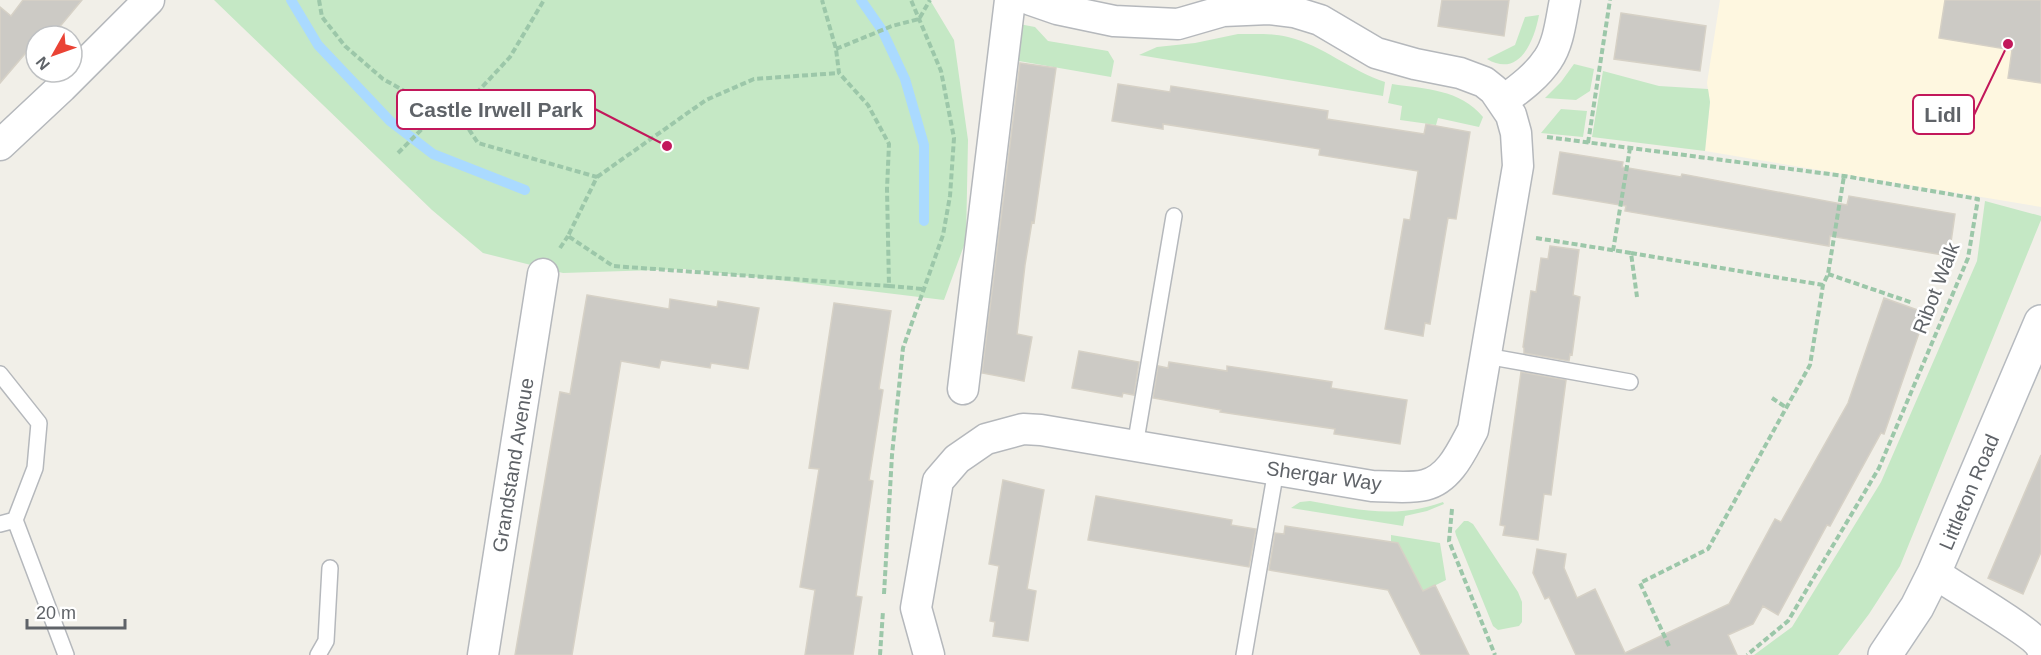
<svg xmlns="http://www.w3.org/2000/svg" width="2041" height="655" viewBox="0 0 2041 655" font-family="Arial,sans-serif">
<style>
.commercial{fill:#fef7e0}
.green{fill:#c5e8c5}
.lines{fill:none;stroke-linecap:round;stroke-linejoin:round}
.stream{stroke:#aadaff;stroke-width:10}
.building{fill:#cccac5;stroke:#d6d1c6;stroke-width:1.5}
.lane-casing{stroke:#b5b8bc;stroke-width:18}
.street-casing{stroke:#b5b8bc;stroke-width:33}
.secondary-casing{stroke:#b6babf;stroke-width:36}
.path{stroke:#9cc7a9;stroke-width:4;stroke-dasharray:6 3;stroke-linecap:butt}
.lane{stroke:#fff;stroke-width:15}
.street{stroke:#fff;stroke-width:30}
.secondary{stroke:#fff;stroke-width:33}
.labels{text-anchor:middle;dominant-baseline:central;stroke-width:5;stroke-linejoin:round;paint-order:stroke}
.street-label{font-size:20px;fill:#5f6368;stroke:#fff}
.leader{fill:none;stroke:#c2185b;stroke-width:2}
.callout-dot{fill:#c2185b;stroke:#fff;stroke-width:2}
.callout{fill:#fff;stroke:#c2185b;stroke-width:2}
.callout-label{font-size:21px;text-anchor:middle;font-weight:bold;fill:#5f6368}
</style>
<rect width="100%" height="100%" fill="#f1efe8"/>
<path class="commercial" d="M1720,0H2041V207L1705,151L1710,102L1707,83Z"/>
<path class="green" d="M214,0H930L954,40L968,140L966,240L944,300L687,269L563,273L483,253L432,210Z
M1539,15C1534,42 1519,78 1487,59L1515,45L1525,17Z
M1019,24L1035,27L1048,41L1108,51L1114,61L1111,77L1013,60Z
M1238,34C1255,34 1272,33 1288,37C1322,45 1351,71 1385,82L1383,96L1139,55L1157,47L1195,43Z
M1574,64L1594,69L1590,91L1576,100L1545,98L1561,82Z
M1603,71L1659,86L1708,89L1710,102L1705,151L1592,137Z
M1392,84C1425,89 1460,89 1483,117L1479,127L1438,118L1436,125L1400,120L1402,106L1388,103Z
M1561,109L1587,111L1583,137L1541,133Z
M1985,201L2041,216V220L1900,566L1869,614L1838,655H1754L1792,627L1881,482L1977,261Z
M1310,501C1359,510 1395,519 1443,502L1444,504L1427,511L1405,516L1403,526L1291,508L1300,502Z
M1464,521H1468L1473,524L1518,592L1522,602V622L1519,626L1498,630L1493,626L1456,535L1455,531Z
M1391,535L1440,543L1446,580L1418,594L1413,572L1398,543L1391,542Z"/>
<g class="lines">
<path class="stream" d="M291,0L318,45L390,121L433,154L525,190
M861,0L882,30L905,79L924,145V221"/>
</g>
<path class="building" d="M23,0H82L52,36H36V41L0,83V7L11,16Z
M1442,0H1509L1504,36L1438,26Z
M1945,0H2041V83L2008,78L2012,50L1939,38Z
M1621,13L1706,26L1700,71L1614,59Z
M1020,63L1056,68L1034,223L1032,222L1025,265L1017,334L1032,337L1024,381L982,373Z
M1118,84L1170,92L1171,86L1328,111L1327,119L1424,134L1426,124L1470,132L1456,219L1448,218L1430,324L1425,323L1423,336L1385,329L1404,219L1410,220L1418,171L1319,155L1320,149L1163,124V129L1112,121Z
M1560,152L1623,162L1622,167L1681,177L1682,174L1847,205L1849,196L1955,214L1949,256L1830,236L1829,246L1625,211L1626,206L1553,194Z
M1550,246L1579,250L1573,295L1580,297L1572,355L1570,354L1569,361L1524,353V348L1523,347L1531,291L1536,292L1541,258L1548,259Z
M587,295L669,309L670,299L717,307L718,301L759,308L748,369L711,363L710,368L661,360L659,368L621,361L572,655H515L560,392L570,394Z
M1884,298L1926,313L1884,434L1881,433L1830,526L1827,525L1778,615L1763,606L1753,624L1728,635L1737,655H1576L1549,597L1545,599L1533,573L1537,549L1566,554L1564,568L1577,598L1595,589L1625,653L1729,604L1775,519L1781,522L1848,403Z
M834,303L891,311L879,389L883,390L869,480L873,481L856,596L862,597L853,655H805L815,590L800,587L819,469L809,468Z
M1079,351L1139,362L1134,395L1123,393L1122,397L1072,388Z
M1169,362L1227,371V366L1332,382L1331,388L1407,400L1400,444L1334,434L1335,429L1220,412L1221,410L1153,398L1158,366L1168,368Z
M1521,372L1566,380L1551,495L1544,494L1538,540L1503,535L1505,526L1500,525Z
M2041,455V552L2023,594L1988,578Z
M1003,480L1044,490L1027,589L1036,591L1028,641L993,636L995,622L990,621L999,566L989,564Z
M1096,496L1232,520L1231,525L1256,529L1249,567L1088,540Z
M1285,526L1398,543L1423,591L1435,585L1469,655H1421L1388,590L1269,570L1275,533L1284,534Z"/>
<g class="lines">
<defs>
<path id="lane" d="M1486,356L1630,382
M0,374L39,423L35,468L15,520L66,655
M1135,446L1174,216
M0,524L15,520
M318,655L326,641L330,568
M1244,655L1276,470"/>
<path id="street" d="M1503,101C1519,89 1537,76 1548,59C1559,43 1561,19 1565,0
M0,145L62,87L149,0
M963,389L1010,0
M1934,573C1952,585 2035,634 2041,647
M483,655L543,274
M929,655L916,608L938,481L957,459L986,439L1023,429L1041,430L1372,486C1389,486 1409,489 1425,485C1450,479 1462,450 1473,430L1518,166L1516,133L1511,115L1494,90L1484,82L1460,73L1415,64L1376,53L1320,20L1294,12L1269,9L1223,11L1178,24L1114,21L1057,9L1031,0"/>
<path id="secondary" d="M1885,655L1917,607L1934,573L2041,322"/>
</defs>
<use href="#lane" class="lane-casing"/>
<use href="#street" class="street-casing"/>
<use href="#secondary" class="secondary-casing"/>
<path class="path" d="M319,0L322,17L345,46L383,79L408,93L442,104L458,113L478,143L597,177L568,236L613,266L889,286L887,189L889,144L868,105L839,73L836,49L822,0
M836,49L892,26L919,19L930,0
M458,113L510,57L544,0
M1547,137L1844,176L1978,199L1968,258L1879,468L1788,621L1747,655
M1588,143L1610,0
M398,153L429,122L442,104
M597,177L706,100L754,79L839,73
M1536,238L1631,253L1637,297
M560,248L568,236
M1613,251L1630,148
M1631,253L1823,285
M1828,274L1913,303
M889,286L923,289
M1772,398L1787,408
M1452,509L1449,541L1495,655
M884,594L892,455L903,348L943,235L950,196L954,138L941,71L911,0
M1669,646L1640,583L1708,549L1810,365L1823,285L1828,274L1844,176
M880,655L883,611"/>
<use href="#lane" class="lane"/>
<use href="#street" class="street"/>
<use href="#secondary" class="secondary"/>
</g>
<g class="labels">
<g class="street-label">
<text transform="translate(1936 288) rotate(-69)">Ribot Walk</text>
<text transform="translate(513 465) rotate(-81)">Grandstand Avenue</text>
<text transform="translate(1324 476) rotate(8)">Shergar Way</text>
<text transform="translate(1969 492) rotate(-67)">Littleton Road</text>
</g>
</g>
<path class="leader" d="M667 146L595 109M2008 44L1974 115"/>
<g class="callout-dot">
<circle cx="667" cy="146" r="6"/>
<circle cx="2008" cy="44" r="6"/>
</g>
<g class="callout">
<rect x="397" y="90" width="198" height="39" rx="6"/>
<rect x="1913" y="95" width="61" height="39" rx="6"/>
</g>
<g class="callout-label">
<text x="496" y="117">Castle Irwell Park</text>
<text x="1943" y="122">Lidl</text>
</g>
<g transform="translate(54 54) rotate(230)"><circle r="28" fill="#ffffff" stroke="#bfc1c3" stroke-width="1.5"/>
<path d="M0-4.5L10 22L0 15L-10 22Z" fill="#ea4335"/>
<text y="-9" font-size="16" font-weight="bold" text-anchor="middle" fill="#5f6368">N</text>
</g>
<path d="M27 619v9h98v-9" fill="none" stroke="#5f6368" stroke-width="3"/>
<text x="36" y="619" font-size="18" fill="#5f6368" stroke="#ffffff" stroke-width="4.5" paint-order="stroke">20 m</text>
</svg>
